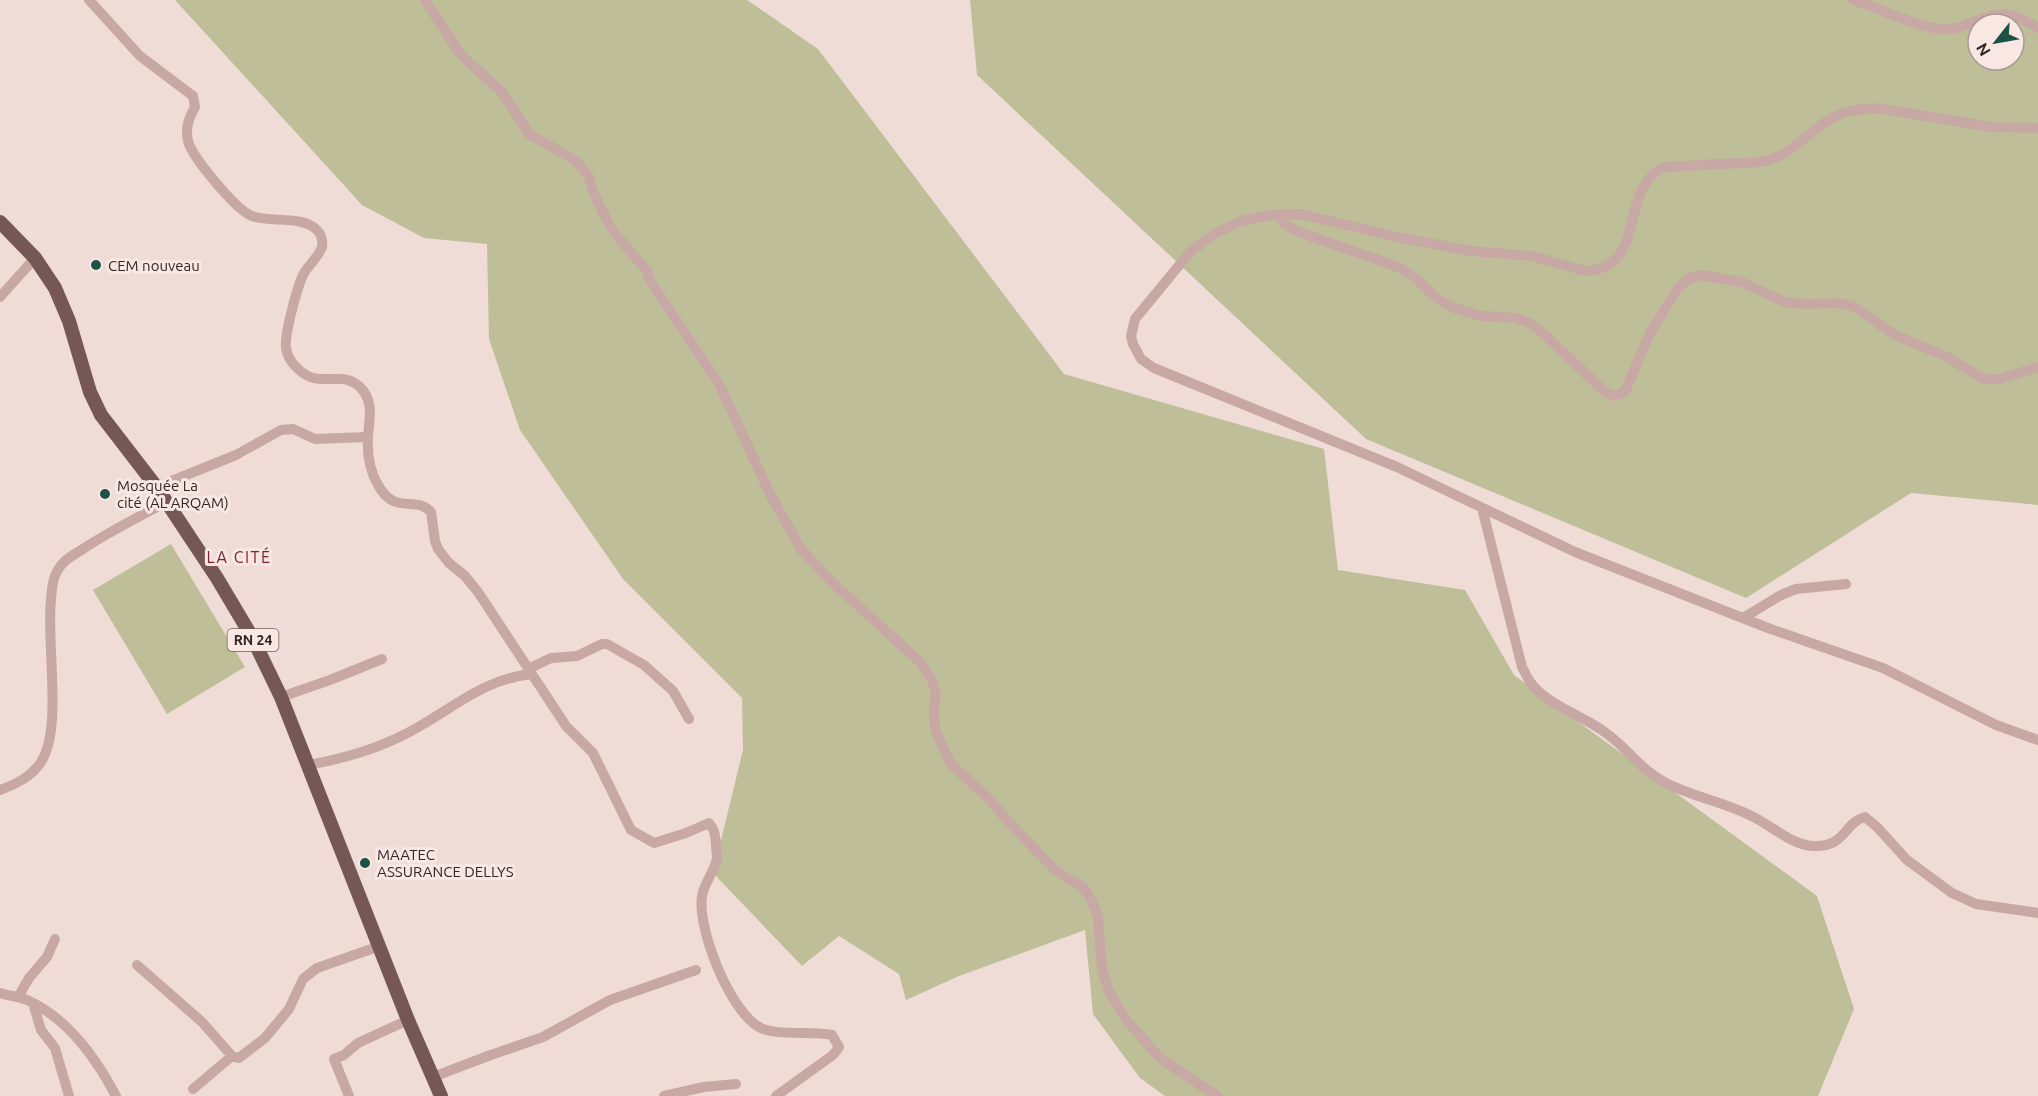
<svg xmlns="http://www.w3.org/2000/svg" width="2038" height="1096" viewBox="0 0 2038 1096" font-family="Ubuntu,sans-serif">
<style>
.green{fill:#bebe98;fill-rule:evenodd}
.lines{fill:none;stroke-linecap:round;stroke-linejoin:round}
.minor{stroke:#c7a8a4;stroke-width:10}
.major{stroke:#755756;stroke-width:14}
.poi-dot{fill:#1c5345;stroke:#f8e7e3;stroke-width:2}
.labels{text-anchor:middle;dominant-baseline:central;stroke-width:6;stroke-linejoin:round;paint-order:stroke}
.shield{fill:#f8e7e3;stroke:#6e5f5e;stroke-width:1.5}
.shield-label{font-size:14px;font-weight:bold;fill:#332525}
.poi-label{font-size:15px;fill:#332525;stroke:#f8e7e3;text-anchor:start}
.neighbourhood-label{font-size:16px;letter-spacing:1.5px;fill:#802029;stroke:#f8e7e3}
</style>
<rect width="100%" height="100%" fill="#f0dcd7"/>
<path class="green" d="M175,0H747L818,49L1064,374L1324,449L1338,570L1465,590L1514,675L1817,896L1854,1009L1818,1096H1165L1140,1078L1093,1014L1085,930L959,976L906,1000L899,974L839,936L802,966L713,873L743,750L742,698L623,579L520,430L489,339L487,244L424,238L362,205Z
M970,0H2038V505L1911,493L1746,598L1366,439L977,75ZM1978,24H2014V60H1978Z
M171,544L245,667L167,714L93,590Z"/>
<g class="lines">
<path class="minor" d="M89,0L140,56L193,96L195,107C189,118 185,127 188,141C192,157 236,210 252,216C270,223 302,215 317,230C321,234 323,241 322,247C319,256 309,265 304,273C298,284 284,335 286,348C288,363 305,379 320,379C335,380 346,375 359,386C375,401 369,419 368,437C367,453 370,471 378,485C395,516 416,495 431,512L435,541L438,549L449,563L465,576L478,592L566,726L593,753L631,830L654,843L686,833L709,823C715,830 715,835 716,844C716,848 717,854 717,858C715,871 704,883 702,896C697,929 730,1011 759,1027C778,1037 810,1030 832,1035L839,1047L833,1055L776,1096
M425,0L461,55L502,92L530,135L575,160L589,177L592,189L607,221L617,236L647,271L649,279L719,384L771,496L801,549L833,583L920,662L932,680L936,694L934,707L935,729L950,763L988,798L1008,821L1057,872L1083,887L1092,901L1098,917L1102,969L1109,992L1127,1021L1160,1058L1217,1096
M1853,0C1882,8 1911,26 1941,29C1964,31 1982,14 2004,14C2017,15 2027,22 2038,28
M2038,128L1992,127L1883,109C1862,108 1842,110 1824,123C1801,139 1790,156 1761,162L1665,167C1617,187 1649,269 1585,271L1532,256L1471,251L1397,237L1300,214L1270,215L1241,221L1214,234L1190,252L1135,319L1131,336L1133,344L1141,359L1154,368L1397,467L1575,552L1768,628L1883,668L1996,725L2038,740
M1277,215L1285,224L1296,231L1401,268L1417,279L1436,298L1454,308L1482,316L1516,318L1532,324L1545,335L1604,391L1613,396L1623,393L1626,389L1650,333L1678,288L1688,279L1700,275L1741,282L1785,302L1804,304L1837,303L1853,306L1895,335L1945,356L1984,379H2000L2038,367
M0,297L35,258
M158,489L169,482L236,455L281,430L293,429L315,439L368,437
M1482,508L1522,667C1525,672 1527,678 1531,683C1547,705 1584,716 1606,733C1627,748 1642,771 1666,783C1695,798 1730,803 1759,820C1775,829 1792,844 1812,846C1846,848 1843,823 1865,817L1877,827L1907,860L1952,893L1976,904L2038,913
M1743,618L1781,595L1796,589L1846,584
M528,669L551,658L577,656L602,644H607L644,665L673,691L689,719
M281,697L330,680L382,659
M308,765C348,758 385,747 420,726C460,703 484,680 531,674
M0,790C16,784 31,777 41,762C63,729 46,642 51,600C52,585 53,573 64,562C69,557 77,553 83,549C110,531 139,517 166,502
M137,965L202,1022L232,1056L239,1058L265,1038L289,1009L303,979L317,968L380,946
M0,993C9,996 18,996 27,1000C68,1018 96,1058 116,1096
M18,997L29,978L47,957L55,939
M33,1003L41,1030L55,1048L69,1096
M433,1077L488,1056L543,1037L610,1000L696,970
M193,1089L232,1056
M349,1096L334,1059L344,1055L358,1043L408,1020
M664,1096L704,1087L736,1084"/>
<path class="major" d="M0,222L35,258L55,288L69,321L90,392L101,415L158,489L217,578L252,637L281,697L408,1020L441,1096"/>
</g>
<g class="poi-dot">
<circle cx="96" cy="265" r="6"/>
<circle cx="105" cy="494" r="6"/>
<circle cx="365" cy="863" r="6"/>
</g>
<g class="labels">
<rect class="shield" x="227.5" y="629" width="51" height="22" rx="4.5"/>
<g class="shield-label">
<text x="253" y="640">RN 24</text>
</g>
<g class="poi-label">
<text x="108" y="265">CEM nouveau</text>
<text x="117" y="485">Mosquée La<tspan x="117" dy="17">cité (AL ARQAM)</tspan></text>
<text x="377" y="854">MAATEC<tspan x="377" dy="17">ASSURANCE DELLYS</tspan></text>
</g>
<g class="neighbourhood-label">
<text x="239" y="557">LA CITÉ</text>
</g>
</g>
<g transform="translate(1996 42) rotate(239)"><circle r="28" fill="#f8e7e3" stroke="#a99997" stroke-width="1.5"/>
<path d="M0-4.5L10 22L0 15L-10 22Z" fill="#1c5345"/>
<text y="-9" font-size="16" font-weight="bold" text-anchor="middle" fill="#332525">N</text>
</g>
</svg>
